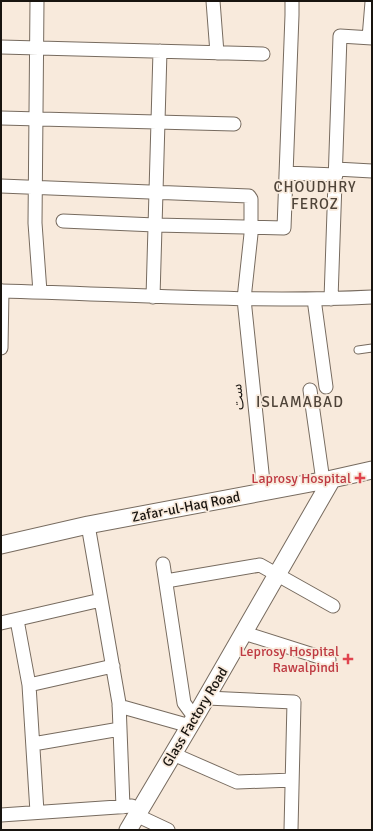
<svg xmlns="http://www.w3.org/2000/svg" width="373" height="831" viewBox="0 0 373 831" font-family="Signika,'Noto Sans Arabic',sans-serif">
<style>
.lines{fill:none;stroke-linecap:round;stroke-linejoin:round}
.service-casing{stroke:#776b5f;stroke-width:9}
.minor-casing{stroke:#776b5f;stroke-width:15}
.tertiary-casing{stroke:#776b5f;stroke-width:19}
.service{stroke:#fff;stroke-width:7}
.minor{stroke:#fff;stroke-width:13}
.tertiary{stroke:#fff;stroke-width:17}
.health-dot{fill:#e0444e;stroke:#f8eadc;stroke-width:1.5}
.labels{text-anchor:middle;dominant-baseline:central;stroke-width:3.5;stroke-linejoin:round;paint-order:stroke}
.street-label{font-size:14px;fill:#18140f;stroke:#f8eadc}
.health-label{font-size:14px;fill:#be3a42;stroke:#f8eadc;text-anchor:end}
.neighbourhood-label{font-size:15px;letter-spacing:1px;fill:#4f4439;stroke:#f8eadc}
</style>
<rect width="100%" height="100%" fill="#f8eadc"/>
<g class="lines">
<defs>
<path id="service" d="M358,350L372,348"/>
<path id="minor" d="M37,1L35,223L40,292
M213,1L217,53
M369,38L372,2
M1,47L263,54
M1,118L234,124
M336,169L372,171
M286,173L336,175
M1,186L249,196L251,199V234L244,299L264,492
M63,221L155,225L284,228L292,15V1
M1,291C125,294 248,303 372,297
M153,297L160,51
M314,299L326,387
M331,299L340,36L372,38
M1,348L2,291
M310,390L323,481
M88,525L119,703L123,807
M163,564L184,703L195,718
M166,581L260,565L333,606
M17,620L29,685L37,812
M1,623L101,600
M244,633L329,660
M29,685L113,666
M207,698L294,702L291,830
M119,706L190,726
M33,744L120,729
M173,754L237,782L292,780
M1,815L132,806
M136,815L168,830"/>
<path id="tertiary" d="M1,545L88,525L332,479L372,470
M128,830L198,712L332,479"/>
</defs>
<use href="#service" class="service-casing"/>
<use href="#minor" class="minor-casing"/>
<use href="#tertiary" class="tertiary-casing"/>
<use href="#service" class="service"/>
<use href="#minor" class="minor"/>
<use href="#tertiary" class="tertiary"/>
</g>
<g class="health-dot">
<path d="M358 472h4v4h4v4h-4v4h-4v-4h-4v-4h4z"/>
<path d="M346 653h4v4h4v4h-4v4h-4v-4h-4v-4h4z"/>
</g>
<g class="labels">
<g class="street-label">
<text transform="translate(238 397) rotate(-96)">ست</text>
<text transform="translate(186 507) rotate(-11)">Zafar-ul-Haq Road</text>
<text transform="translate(195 717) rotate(-59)">Glass Factory Road</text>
</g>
<g class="health-label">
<text x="351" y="478">Laprosy Hospital</text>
<text x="339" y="651">Leprosy Hospital<tspan x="339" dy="16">Rawalpindi</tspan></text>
</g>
<g class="neighbourhood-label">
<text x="315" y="187">CHOUDHRY<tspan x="315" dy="17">FEROZ</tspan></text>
<text x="300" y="402">ISLAMABAD</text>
</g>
</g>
<rect width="373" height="831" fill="none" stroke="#18140f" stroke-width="4"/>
</svg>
